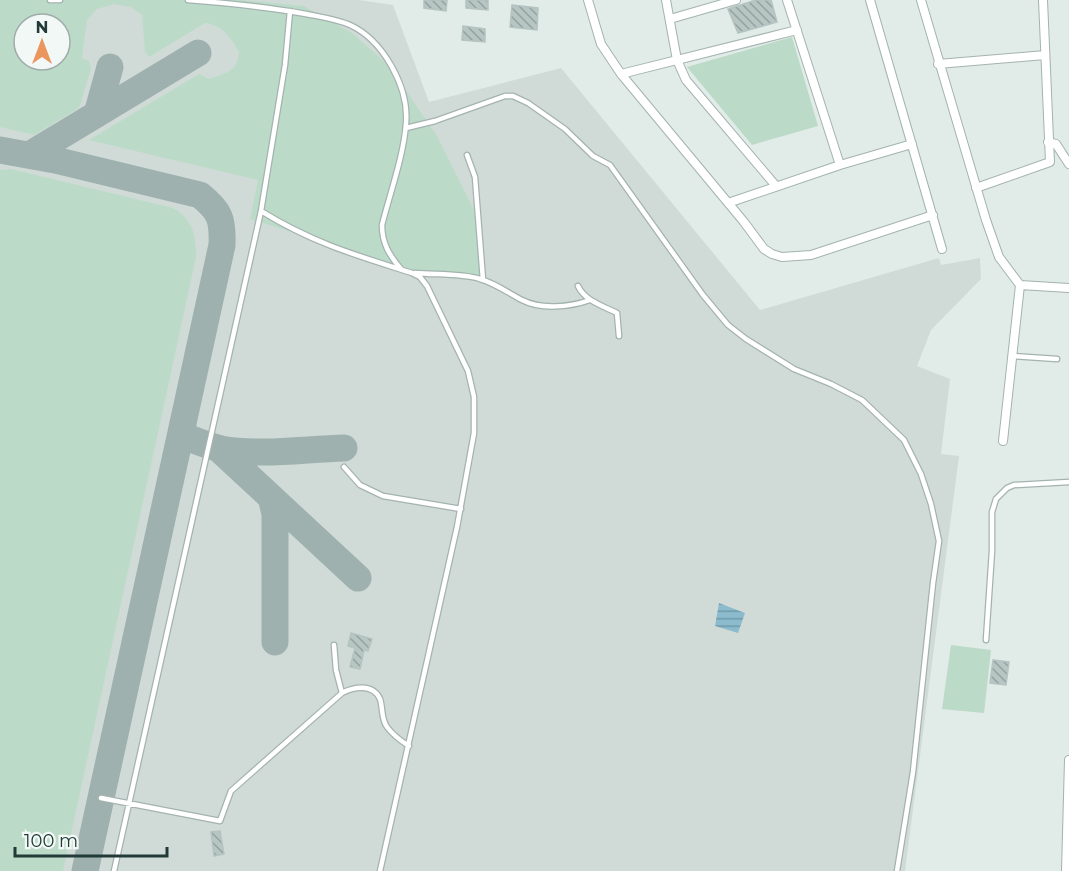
<svg xmlns="http://www.w3.org/2000/svg" width="1069" height="871" viewBox="0 0 1069 871" font-family="Montserrat,sans-serif">
<style>
.built{fill:#d0dbd7;fill-rule:evenodd}
.green{fill:#bbdbc8;fill-rule:evenodd}
.water{fill:url(#water-rules)}
.lines{fill:none;stroke-linecap:round;stroke-linejoin:round}
.taxiway{stroke:#9fb1ae;stroke-width:27}
.building{fill:url(#building-back-hatch);stroke:#b4c4c0;stroke-width:1.5}
.service-casing{stroke:#a4b3b0;stroke-width:7}
.minor-casing{stroke:#a4b3b0;stroke-width:10}
.service{stroke:#fff;stroke-width:4.5}
.minor{stroke:#fff;stroke-width:8}
</style>
<defs>
<pattern id="water-rules" width="6" height="5" patternUnits="userSpaceOnUse" patternTransform="scale(1.5)"><rect width="6" height="5" fill="#8cbbce"/><path d="M0 2.5h6" fill="none" stroke="#7299a8"/></pattern>
<pattern id="building-back-hatch" width="6" height="6" patternUnits="userSpaceOnUse" patternTransform="scale(1.5)"><rect width="6" height="6" fill="#b7c6c2"/><path d="M-1 5l2 2M0 0l6 6M5-1l2 2" fill="none" stroke="#94a29f"/></pattern>
</defs>
<rect width="100%" height="100%" fill="#e1ebe8"/>
<path class="built" d="M0,0H359L393,5L429,102L561,68L760,310L939,258L941,265L980,258L981,279L931,330L917,366L950,379L941,454L959,456L905,871H0ZM24,24H60V60H24Z"/>
<path class="green" d="M0,0H240L304,6L352,33L389,66L437,136L478,218L482,275L415,270L250,219L258,180L89,140L199,74L209,79C226,73 238,72 239,52C231,38 223,25 205,23L149,57L145,51L142,15L131,7L114,4L97,9L87,20L82,58L89,61L91,69L79,108L34,135L0,127ZM24,24H60V60H24Z
M792,37L818,126L752,145L687,67Z
M11,169L173,208C193,219 196,236 196,257L63,871H0V170Z
M951,645L991,650L984,713L942,709Z"/>
<path class="water" d="M719,603L745,613L738,633L715,626Z"/>
<g class="lines">
<path class="taxiway" d="M97,114L110,67
M0,150L55,160L200,195C220,211 223,219 222,245L85,871
M29,155L198,53
M181,435C194,440 208,446 221,449C261,456 304,449 344,448
M219,449L358,578
M271,497L275,514V642"/>
</g>
<path class="building" d="M424,0H447L446,11L424,8Z
M466,0H488V10L466,8Z
M756,0H771L777,22L738,33L728,9Z
M512,5L538,8L537,30L510,27Z
M463,26L485,29V42L462,40Z
M351,633L372,639L368,651L364,650L360,669L350,667L355,648L348,646Z
M993,660L1009,662L1006,685L990,683Z
M220,831L224,854L214,856L211,832Z"/>
<g class="lines">
<defs>
<path id="service" d="M50,0H60
M188,0C227,3 267,7 306,14C321,17 336,19 350,25C383,40 409,87 406,123C404,155 390,193 382,225C382,243 389,255 401,269
M406,128L435,121L505,96H513L528,103L565,129L593,156L610,165L703,295L728,325L746,339L794,369L831,384L862,400L904,440L921,474L931,504L939,541L933,583L913,772L897,871
M467,155L475,177L483,280
M261,211C313,243 355,255 412,273L420,277L427,286L468,371L474,397V433L457,527L380,871
M415,273C436,275 460,273 480,279C495,283 508,293 522,300C541,310 570,307 590,300
M578,286C585,301 603,306 617,313L619,336
M1012,356L1057,359
M344,467L360,485L383,496L461,509
M986,640L992,551V512L996,499L1007,488L1014,485L1069,482
M334,645L336,670L342,693
M101,798L220,821L231,791L342,693C353,687 373,683 380,699C383,708 381,719 387,727C393,735 401,741 409,746
M114,871L261,211L285,65L290,11"/>
<path id="minor" d="M588,0L601,44L621,74L744,222L764,249L772,254L782,257L811,255L933,215
M666,0L677,60L686,80L776,186
M787,0L840,165
M870,0L942,249
M921,0L986,220L999,257L1020,285L1003,441
M670,19L736,0
M938,64L1045,55
M621,74L797,30
M1048,142L1056,144L1069,164
M976,188L1050,162L1043,0
M728,203L840,165L912,144
M1020,285L1069,288
M1066,871L1069,760"/>
</defs>
<use href="#service" class="service-casing"/>
<use href="#minor" class="minor-casing"/>
<use href="#service" class="service"/>
<use href="#minor" class="minor"/>
</g>
<g transform="translate(42 42)"><circle r="28" fill="#f2f8f6" stroke="#9facaa" stroke-width="1.5"/>
<path d="M0-4.5L10 22L0 15L-10 22Z" fill="#eb955f"/>
<text y="-9" font-size="16" font-weight="bold" text-anchor="middle" fill="#223b38">N</text>
</g>
<path d="M15 847v9h152v-9" fill="none" stroke="#223b38" stroke-width="3"/>
<text x="24" y="847" font-size="18" fill="#223b38" stroke="#f2f8f6" stroke-width="4.5" paint-order="stroke">100 m</text>
</svg>
